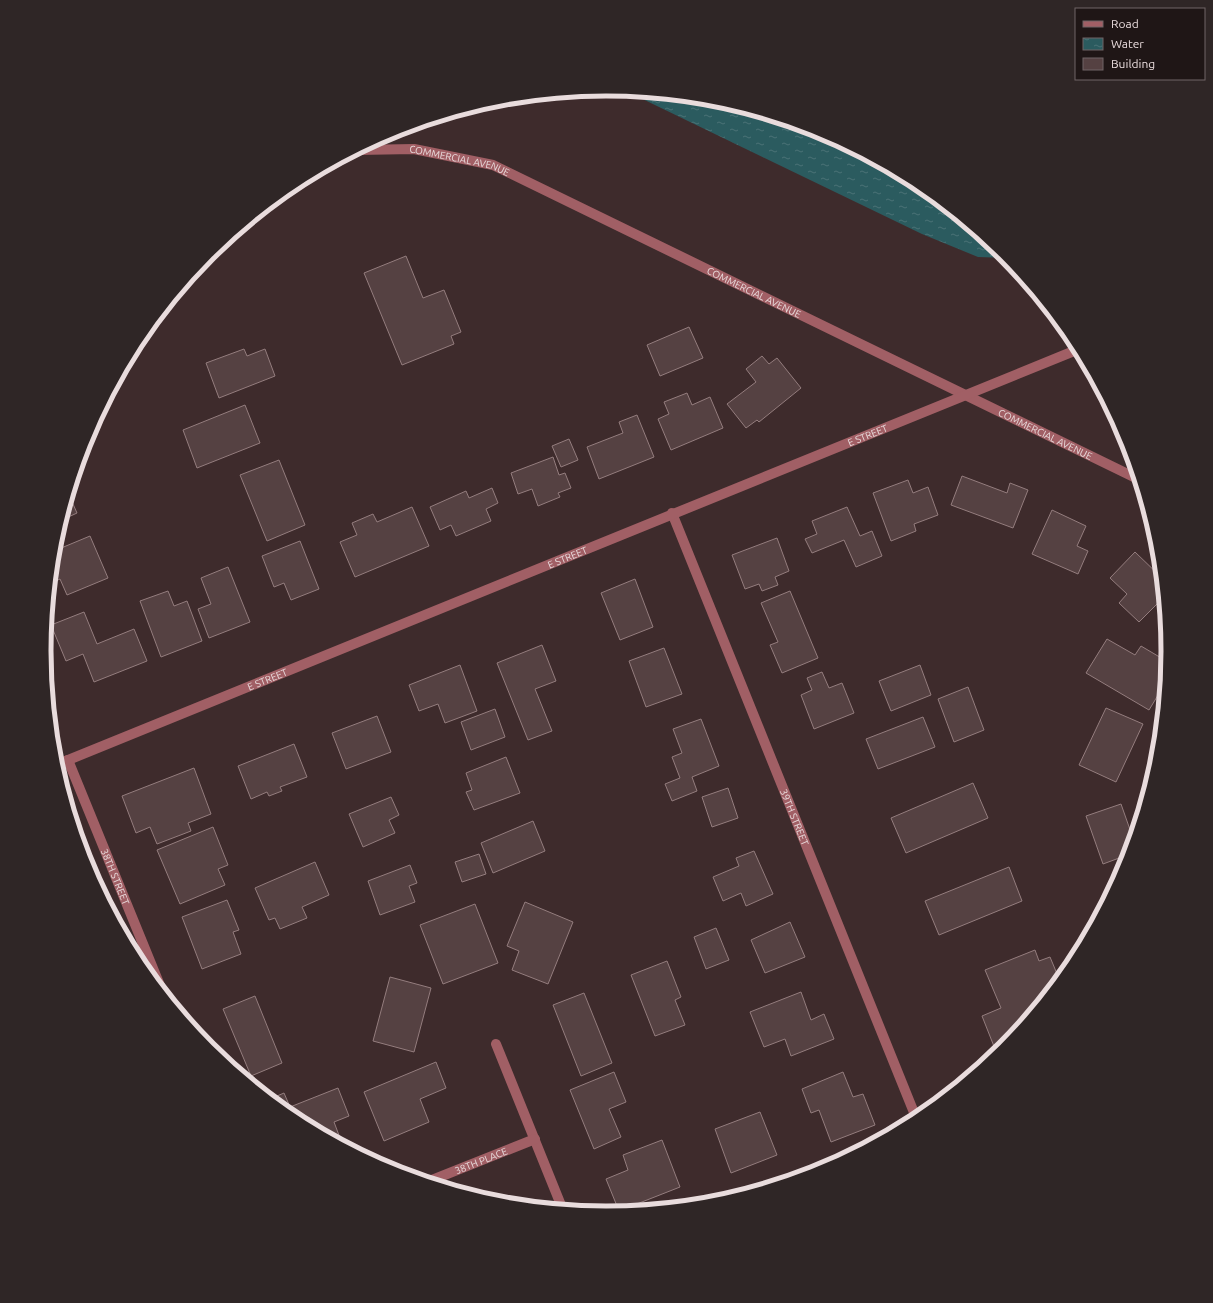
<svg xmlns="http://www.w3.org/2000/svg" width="1213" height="1303" viewBox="0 0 1213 1303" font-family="Ubuntu,sans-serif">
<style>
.water{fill:url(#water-ripples)}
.building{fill:#554142;stroke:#947d7e}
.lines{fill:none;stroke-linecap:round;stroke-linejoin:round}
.minor{stroke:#a15f65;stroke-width:10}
.labels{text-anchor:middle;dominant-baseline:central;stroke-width:3.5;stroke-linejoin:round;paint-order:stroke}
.street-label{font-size:10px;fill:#e9dcdd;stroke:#1f1616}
.rim{fill:none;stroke:#e9dcdd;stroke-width:5}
</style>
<defs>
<pattern id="water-ripples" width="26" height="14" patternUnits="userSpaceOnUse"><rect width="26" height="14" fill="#2b5b5f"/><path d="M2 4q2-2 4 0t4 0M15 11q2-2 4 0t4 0" fill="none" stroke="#4a7276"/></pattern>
</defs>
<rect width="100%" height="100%" fill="#3e2b2c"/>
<path class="water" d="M626,91L716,100L822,132L919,184L1008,258L978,257L922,234Z"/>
<path class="building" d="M406,256L423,298L444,290L461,332L451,336L454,344L402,365L364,273Z
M689,327L703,358L660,376L647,345Z
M244,349L247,356L265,349L275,376L219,398L206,363Z
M762,356L769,364L777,358L801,388L759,422L757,420L746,428L727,404L756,382L746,369Z
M687,393L692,405L710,397L723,428L671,450L658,419L669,414L664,402Z
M245,405L260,443L197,468L183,430Z
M637,415L654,457L599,479L587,447L623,433L619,422Z
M569,439L578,460L561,467L552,446Z
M553,457L559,475L565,473L571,488L558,493L560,497L538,506L532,489L518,494L511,473Z
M279,460L305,525L267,541L240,475Z
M962,476L1007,493L1010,483L1028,490L1013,528L951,505Z
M908,480L913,493L928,487L938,515L914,524L916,531L891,541L873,493Z
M492,488L498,503L486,509L491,521L456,536L451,525L440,530L430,507L466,491L469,498Z
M69,495L77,513L62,520Z
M412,507L429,546L355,577L340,542L357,535L352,523L373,514L377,522Z
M847,507L860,536L872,531L882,556L856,567L844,540L812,553L805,539L817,534L812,521Z
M1052,510L1086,526L1077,546L1088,551L1078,574L1032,554Z
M90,536L108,578L67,595L60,579L51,583L54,551Z
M777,538L789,571L775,577L778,585L762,591L759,584L745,589L732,555Z
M300,541L319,589L291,600L284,583L274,587L262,556Z
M1135,552L1162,578L1164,597L1139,622L1119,603L1127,594L1110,578Z
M228,567L250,622L209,638L198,609L211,604L201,578Z
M635,579L653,627L620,640L601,593Z
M168,591L174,606L187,601L202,641L161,657L140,601Z
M790,591L818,658L782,673L770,645L778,642L761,603Z
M84,612L97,644L134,629L147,661L94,682L83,654L66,661L51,625Z
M1107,639L1135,655L1141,646L1168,662L1166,682L1149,710L1086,673Z
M542,645L556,681L535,689L552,731L528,740L497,663Z
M664,648L682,694L646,707L629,661Z
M460,665L477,711L445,723L438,704L419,711L409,685Z
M920,665L931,695L891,711L879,681Z
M822,672L829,688L842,683L854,713L814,729L801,695L812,690L807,678Z
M968,687L984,730L954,742L938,699Z
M1106,708L1143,724L1116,782L1079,765Z
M495,709L505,737L471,750L461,722Z
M377,716L391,752L346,769L332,733Z
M923,717L935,747L878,769L866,739Z
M701,719L719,766L692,777L697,791L672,801L665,784L680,778L672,757L682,753L673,729Z
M294,744L307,777L280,787L282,791L269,796L267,792L251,799L238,766Z
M506,757L520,793L474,810L466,792L472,790L466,773Z
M194,768L211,814L188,823L191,831L157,844L150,827L136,833L122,796Z
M973,783L988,818L906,853L891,818Z
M728,788L738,818L712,827L702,797Z
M391,797L399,815L389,820L395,833L363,847L349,814Z
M1121,804L1134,841L1130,854L1103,864L1086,816Z
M533,821L545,851L493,873L481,843Z
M213,827L228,865L218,869L225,885L180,904L157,850Z
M754,851L773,894L746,906L741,893L723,901L713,877L739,866L736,858Z
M479,854L486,874L462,882L455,862Z
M315,862L329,895L302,907L307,918L280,929L275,918L269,920L255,888Z
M410,865L417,883L409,886L415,902L380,915L368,881Z
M1009,867L1022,901L939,935L925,901Z
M1120,878L1112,893L1108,883Z
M227,900L239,930L233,932L241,954L202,969L182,917Z
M525,902L573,922L548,984L512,970L519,951L507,946Z
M475,904L498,963L443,984L420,925Z
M790,922L805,957L765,973L751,940Z
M716,928L729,960L706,969L694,937Z
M1035,950L1039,961L1050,957L1060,981L1004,1049L997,1054L982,1016L1001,1008L985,970Z
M667,961L681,997L675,1000L685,1025L655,1036L631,975Z
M390,977L431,988L414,1052L373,1041Z
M801,992L811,1020L824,1014L834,1039L791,1056L785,1039L764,1047L750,1012Z
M584,993L612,1063L581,1076L553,1005Z
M255,996L282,1063L251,1076L223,1009Z
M436,1062L446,1088L420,1099L429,1122L384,1141L364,1092Z
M614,1072L626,1102L609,1109L621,1137L594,1149L570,1090Z
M843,1072L853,1097L863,1094L875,1125L831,1142L819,1110L811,1113L802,1089Z
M338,1088L349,1116L334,1122L340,1138L334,1141L294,1119L270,1099L284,1093L290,1107Z
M760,1112L777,1155L731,1173L715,1129Z
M662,1140L680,1187L619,1211L606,1179L628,1170L623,1155Z"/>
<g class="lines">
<g class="minor">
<path id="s1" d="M357,150L414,149L493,165L1140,480"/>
<path id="s2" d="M672,513L917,1120"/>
<path id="s3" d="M68,760L163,993"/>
<path id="s4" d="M56,765L1079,349"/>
<path d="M496,1044L563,1210"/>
<path id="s5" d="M427,1182L535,1139"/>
</g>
</g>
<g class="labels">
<g class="street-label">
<text stroke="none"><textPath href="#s1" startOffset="104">COMMERCIAL AVENUE</textPath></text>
<text stroke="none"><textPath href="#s1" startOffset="428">COMMERCIAL AVENUE</textPath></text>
<text stroke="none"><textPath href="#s1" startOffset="752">COMMERCIAL AVENUE</textPath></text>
<text stroke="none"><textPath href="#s4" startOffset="876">E STREET</textPath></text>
<text stroke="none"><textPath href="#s4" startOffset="552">E STREET</textPath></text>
<text stroke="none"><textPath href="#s4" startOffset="228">E STREET</textPath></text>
<text stroke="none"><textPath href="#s2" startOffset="328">39TH STREET</textPath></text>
<text stroke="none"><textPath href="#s3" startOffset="126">38TH STREET</textPath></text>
<text stroke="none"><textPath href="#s5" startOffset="58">38TH PLACE</textPath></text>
</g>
</g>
<path d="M0 0H1213V1303H0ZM51 651a555 555 0 1 1 1110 0a555 555 0 1 1-1110 0Z" fill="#2f2626" fill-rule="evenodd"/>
<path class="rim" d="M51 651a555 555 0 1 1 1110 0a555 555 0 1 1-1110 0Z"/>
<rect x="1075" y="8" width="130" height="72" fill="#1f1616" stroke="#706566"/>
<rect x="1083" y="21" width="20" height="6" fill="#a15f65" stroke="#706566"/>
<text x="1111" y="28" font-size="12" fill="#e9dcdd">Road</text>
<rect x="1083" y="38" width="20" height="12" fill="url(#water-ripples)" stroke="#706566"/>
<text x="1111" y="48" font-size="12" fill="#e9dcdd">Water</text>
<rect x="1083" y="58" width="20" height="12" fill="#554142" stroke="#706566"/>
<text x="1111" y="68" font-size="12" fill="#e9dcdd">Building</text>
</svg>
